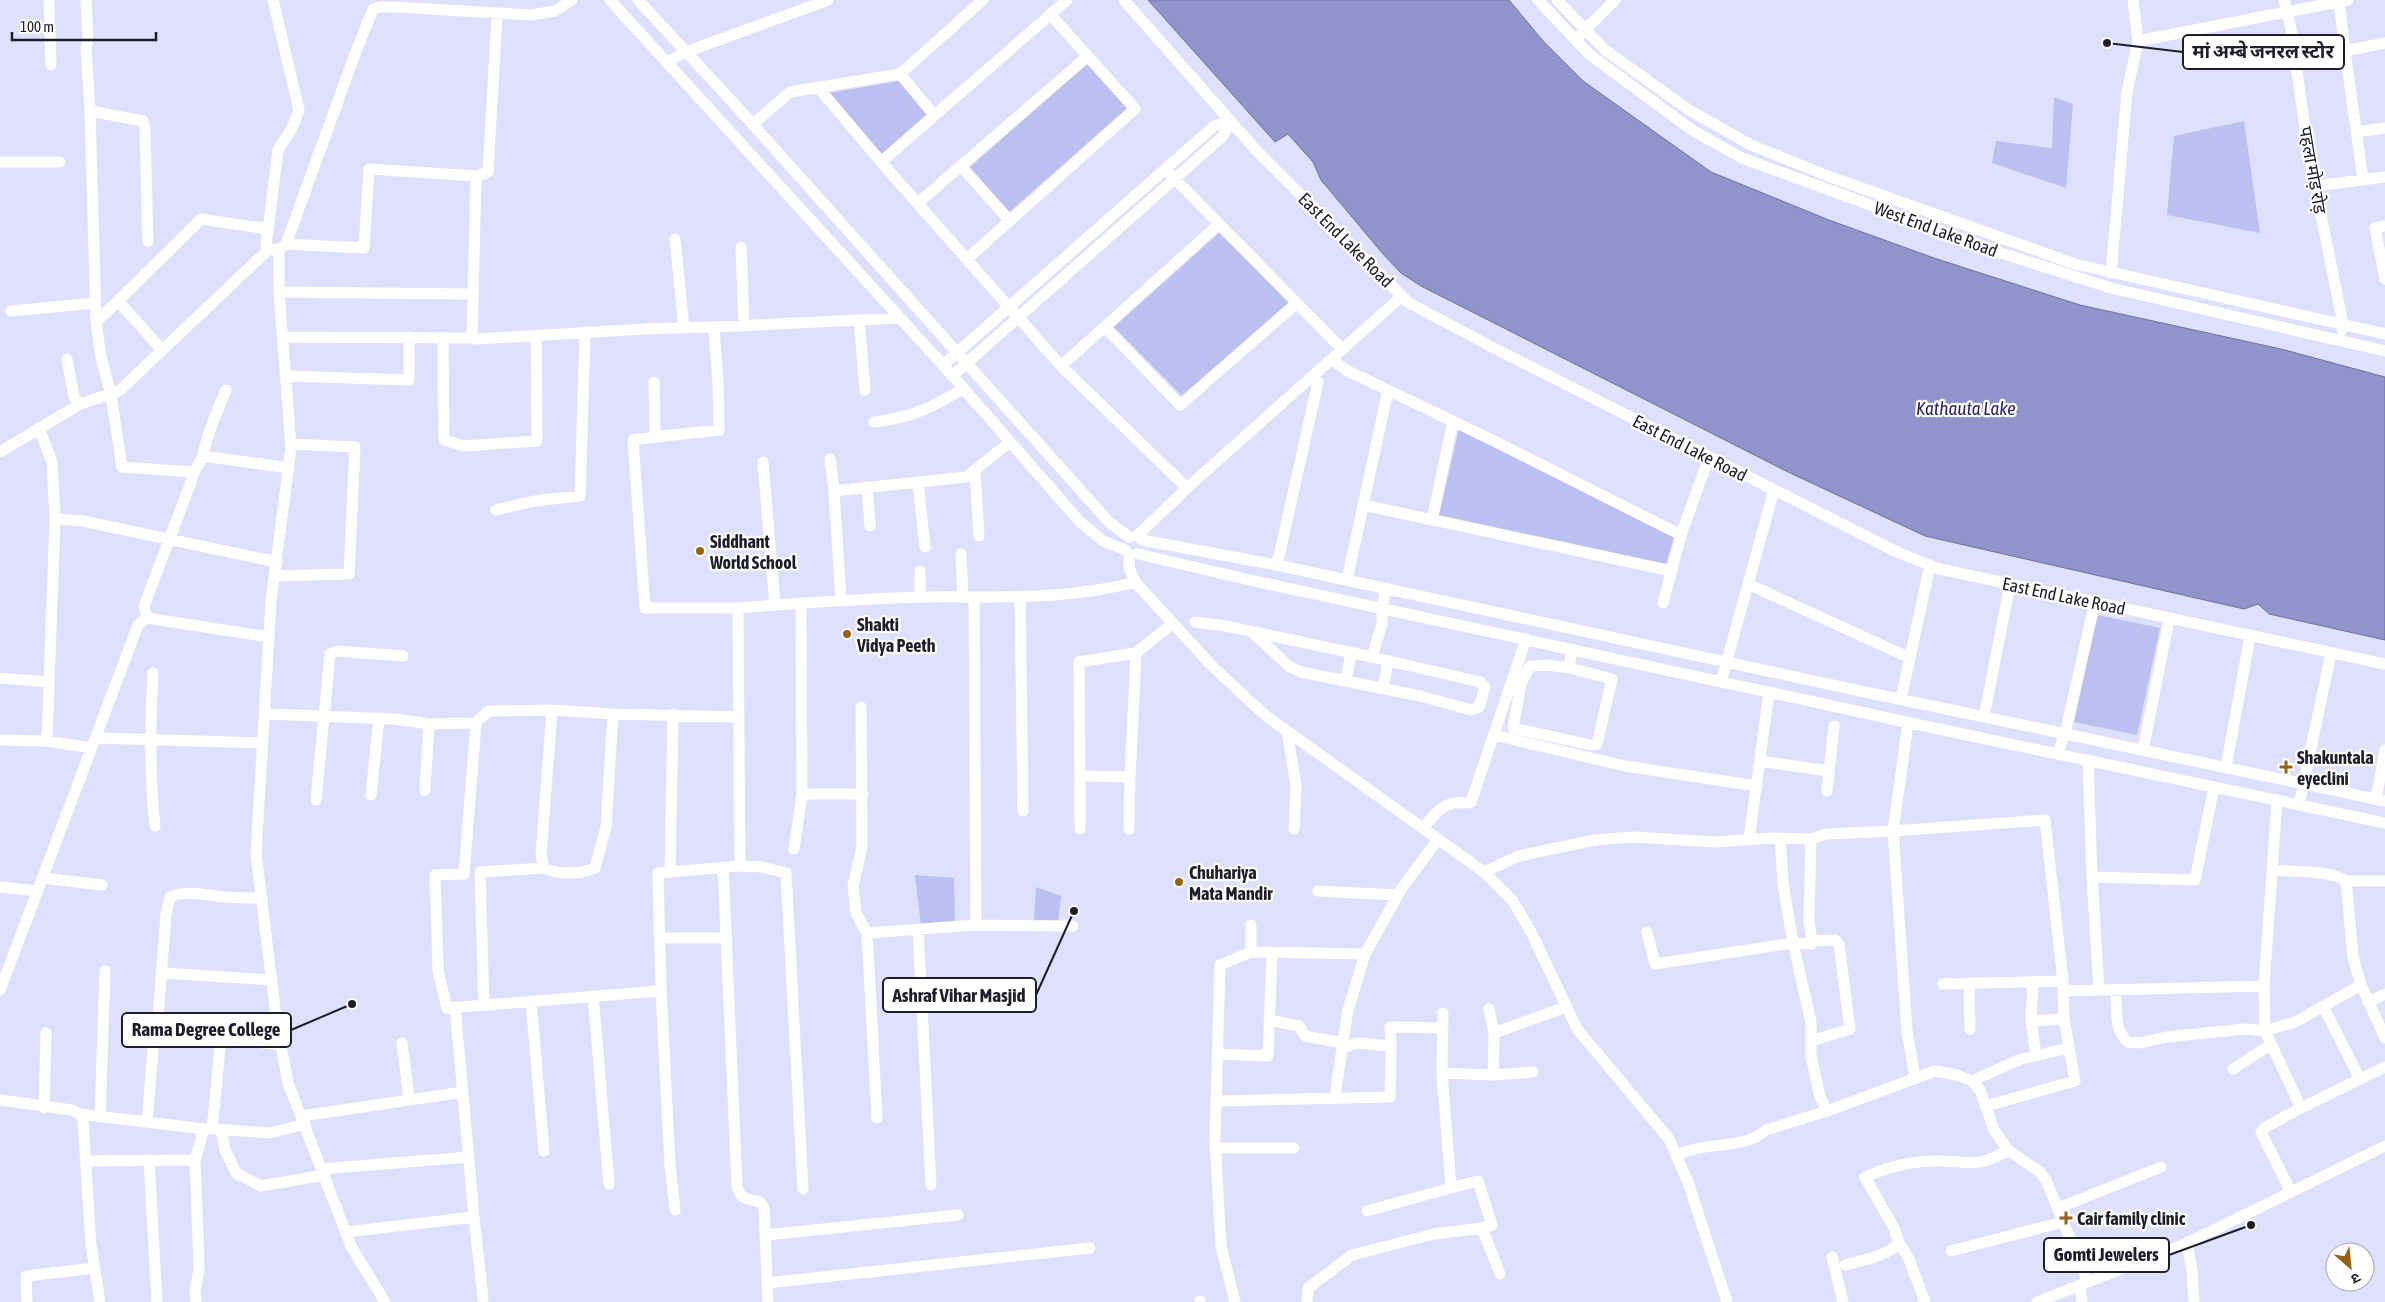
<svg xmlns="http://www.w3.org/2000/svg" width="2385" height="1302" viewBox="0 0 2385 1302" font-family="'Asap Condensed','Noto Sans Devanagari',sans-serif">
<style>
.green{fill:#bcc0f1}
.water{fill:#9194cb;stroke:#6e719a}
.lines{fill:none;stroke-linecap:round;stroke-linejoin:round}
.minor{stroke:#fff;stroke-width:11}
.poi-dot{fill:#956316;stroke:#fff;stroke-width:2}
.labels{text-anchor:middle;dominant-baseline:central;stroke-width:4.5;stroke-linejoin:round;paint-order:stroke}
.street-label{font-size:18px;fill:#1d1e28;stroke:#fff}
.poi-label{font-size:18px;font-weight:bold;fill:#1d1e28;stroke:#fff;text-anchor:start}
.water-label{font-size:19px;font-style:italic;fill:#2a2466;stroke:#fff}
.leader{fill:none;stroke:#1d1e28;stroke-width:2}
.callout-dot{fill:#1d1e28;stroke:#fff;stroke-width:2}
.callout{fill:#fff;stroke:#1d1e28;stroke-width:2}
.callout-label{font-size:19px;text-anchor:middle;font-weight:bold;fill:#1d1e28}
</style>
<rect width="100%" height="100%" fill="#dee0fe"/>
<path class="green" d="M1087,64L1127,108L1008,213L969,168Z
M899,81L928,113L882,154L829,93Z
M2054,97L2073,104L2066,188L1992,163L1996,141L2052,148Z
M2244,121L2260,233L2167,215L2174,136Z
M1219,233L1289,302L1182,396L1114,327Z
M1459,429L1674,537L1666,564L1439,515Z
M2097,615L2160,628L2137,735L2074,722Z
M915,875L954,878L955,924L921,926Z
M1036,887L1061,896L1058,923L1034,922Z"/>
<path class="water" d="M1148,0H1509L1543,41L1583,81L1711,172L1829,220L1934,258L2080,305L2281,349L2385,377V640L2269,614L2258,604L2244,609L1925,536L1788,472L1421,286L1401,273L1383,254L1321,180L1313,162L1288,134L1275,142Z"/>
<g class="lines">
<path class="minor" d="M49,0L51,65
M86,0L88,40L86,47L90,111L96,322L101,357L111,395L122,467L192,472
M610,0L943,365L1080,522L1103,541L1125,550
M638,0L738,108L1109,522L1129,537
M1124,0L1255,149L1409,303L1494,348L1899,553L1940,569L2385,664
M1538,0L1589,54L1692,130L1742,158L2001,253L2111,288L2385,351
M1557,0L1605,50L1689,110L1751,145L1828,176L2075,264L2385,334
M2284,0L2291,29L2308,150L2343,324L2342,330
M2339,2L2345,51
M497,15L488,172L477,176L476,180L472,338L478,339L645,329L714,327
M1579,36L1615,0
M2138,41L2348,0
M667,62L686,52L828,0
M900,74L983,0
M818,87L881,162L1061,366L1187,488
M90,111L143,121L145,128L148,241
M753,124L790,92L900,74L934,115
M2356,132L2385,128
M0,162H60
M881,162L1067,0
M961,166L1010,221
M1170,174L1342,349
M477,176L369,169L364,248L286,244L355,54L373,9L380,7H395L531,15L555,11L572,0
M2363,180L2345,51L2385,43
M2315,186L2385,177
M918,203L1088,56
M2385,226L2375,228L2385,279
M675,239L684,328
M284,246L279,249V292L472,294
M741,247L744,326
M268,250L266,245L268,229L278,150L292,128L299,110L273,0
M967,259L1135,109L1050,14
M2111,273L2127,92L2138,41L2133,0
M279,292L291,447L271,601L256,854L277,1024L288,1083L351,1246L385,1302
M11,311L95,303
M859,320L865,390
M96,322L118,301
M1105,327L1180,405L1297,303
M283,337L472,338
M443,338L444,440L464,446L537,441L536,336
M162,350L118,301L201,219L268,229
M67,359L74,397L80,404
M1331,359L1346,370L1490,439L1681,535
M943,365L1214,126L1231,121
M1061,366L1219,224
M286,376L409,380V337
M952,376L1223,136L1231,121
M654,382L655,437L719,430L718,384L714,327L899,318
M874,422C914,417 928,409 963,389
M39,428L52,462L55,519L47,741
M655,437L633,440L645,608H738
M0,452L80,404L119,391L268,250L279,249
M203,456L289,468
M830,459L834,491L966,477L1010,442
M763,462L775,605
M975,471L979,536
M918,482L925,547
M867,487L870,526
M834,491L841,601
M1363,505L1672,571
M496,510L534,501L580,496L585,332
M55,519L83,521L277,562
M1432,520L1453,421
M1137,536L1187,488L1402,296
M1142,540L1277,565L1851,689L2385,801
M961,554L963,597
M1129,554V567L1135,582L1213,667L1266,716L1484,872L1513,901L1532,934L1577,1029L1669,1139L1688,1182L1727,1302
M1138,554L1250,580L1934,728L2385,823
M1277,565L1318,382L1312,376
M920,571V597
M275,576L349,574L355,447L291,444
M1347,580L1388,390
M1748,584L1910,658
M1020,597L1023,811
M1663,603L1681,535L1709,457
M147,618L144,606L191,482C192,469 201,465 203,454C208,432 217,411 226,390
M1195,622L1226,626L1372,657
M1253,633L1290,667L1301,672L1420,696L1471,710L1479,707L1485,687L1480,682L1372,657L1382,624V608L1386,588
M1136,653L1079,662L1080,776L1130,777L1136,653L1173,623
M1569,668L1612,679L1597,744L1591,745L1513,728L1521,683L1530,666L1547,665L1569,668L1572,649
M153,673C150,725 149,774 155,826
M0,678L48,682
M1346,680L1351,653
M1721,682L1774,490
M1383,688L1388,661
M1901,699L1930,565
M861,707L862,847L853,886L856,913L867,933L877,1118
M552,710L541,855L544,868C556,875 582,874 595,868L606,827L613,714
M265,714L395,719L429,724L476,723
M739,717L613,714L552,710L488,711L476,723L464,874L435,875L438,971L447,1008L661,991L658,873L740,866L738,608C798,603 859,599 920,597C992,596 1065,601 1135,582
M1984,717L2010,584
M1287,731L1296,786L1294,829
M1494,735L1625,766L1757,786
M95,738L262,743
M0,740L47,741L91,748
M2143,750L2169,619
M2057,754L2065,734L2095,602
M2088,760L2092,877
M1760,761L1829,771L1834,726
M2226,767L2250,636
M425,790L429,724
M1827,791L1829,771
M802,794H863
M371,795L379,718
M2376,799L2385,750
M316,800L330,654L338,651L403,656
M2299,805L2331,653
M1423,828C1431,819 1441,804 1455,803C1461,802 1465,804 1471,802L1526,639
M1080,829V776
M1129,829L1130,777
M1749,839L1769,692
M794,849L802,794L801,604
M740,866L762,867L786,873L803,1189
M723,867L737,1186C739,1199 748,1199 760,1202L764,1208L768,1302
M2272,870C2291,872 2332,870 2346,881L2353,957L2361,985L2385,1038
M670,872L673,714
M1484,872L1519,856L1595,840L1633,837L1715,842L1772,838L1811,839
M43,878L102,885
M2346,881H2385
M0,887L38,891
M1318,891L1398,895
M976,925L1073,926
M1251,925V952L1365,954L1402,888L1438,839
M918,929L931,1185
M1647,932L1655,964L1793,943L1783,884L1780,838
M867,933L976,925L974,597
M660,938H727
M162,973L272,980
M2033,982L2031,1021L2036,1056
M1969,983L1970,1029
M1943,984L2063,981L2064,1019L2075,1081L1986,1106
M2264,986L2265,1031L2301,1108L2264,1128L2261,1132L2291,1192
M0,990L138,625L147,618L269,637
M2116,990C2117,1008 2113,1030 2128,1042L2140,1043L2166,1037L2245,1029L2265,1031L2295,1022L2361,985
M661,991L670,1165L675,1210
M2064,991L2264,986L2277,800
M2099,991L2092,877L2195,880L2214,787
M593,996L609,1184
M531,1001L544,1151
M2368,1002L2385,994
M484,1005L480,872L544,868
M2323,1006L2360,1079
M1489,1009L1494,1033
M1269,1020L1299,1026L1305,1036L1343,1043
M2031,1021L2064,1019
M154,1037L221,1038
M1811,1041L1850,1029L1839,944L1835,940L1812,941
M402,1043L409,1099
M1391,1046L1390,1027L1443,1028
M1342,1048L1348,1010L1365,954
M1217,1054L1268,1056L1272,953
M2233,1069L2270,1045
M1442,1073L1443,1013
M1493,1075L1533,1072
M1915,1078L1907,1031L1893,831L2045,820L2063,981
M1972,1081L2018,1060L2068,1048
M0,1100L72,1110L80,1114L204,1129L195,1160L199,1269L195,1290L196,1302
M1216,1101L1390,1097L1391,1046L1357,1043L1342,1048L1335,1097
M44,1108L46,1033
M2301,1108L2385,1067
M1827,1111L1935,1071L1957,1075L1972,1081L1980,1090L1994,1130L2008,1150L2040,1172L2046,1180L2088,1282
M80,1114L83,1120L91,1245L100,1302
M100,1116L105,971
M302,1116L463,1092
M147,1122L154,1037L157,1031L166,914L170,897C186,889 209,896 226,897C238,898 250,898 262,898
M212,1129L221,1038L281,1045
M216,1129L270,1133L305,1124
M221,1130L225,1150L236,1173L261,1186L325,1175
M1216,1148H1294
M1676,1156C1705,1140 1743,1151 1766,1130L1827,1111L1820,1097L1811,1056V1022L1793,943L1811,944L1812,941L1809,920L1811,839L1826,834L1893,831L1908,723
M149,1160L157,1302
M86,1161L195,1160
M322,1169L468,1157
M2058,1208L2161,1167
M1367,1211L1451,1188
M474,1217L483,1298
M1482,1228L1492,1225L1478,1181L1451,1188L1442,1073L1493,1075L1494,1033L1566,1007
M346,1232L474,1217L455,1007
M766,1235L958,1215
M1899,1243L1909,1259L1925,1302
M2187,1243L2192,1270L2194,1302
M1951,1251L2063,1222
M1832,1257L1843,1302
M1845,1265C1860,1261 1890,1255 1899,1243L1894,1228L1865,1177C1888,1167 1913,1161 1937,1161C1970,1161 1977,1169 2008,1150
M767,1283L1090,1248
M2080,1286L2082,1302
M1200,1301V1302
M27,1302L26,1276L95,1268
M1235,1302L1221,1246L1215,1140L1220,965L1251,952
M1307,1302L1308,1288L1352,1255L1434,1234L1482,1228L1500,1274
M2037,1302L2187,1243L2385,1146"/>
</g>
<g class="poi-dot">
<circle cx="700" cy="551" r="5"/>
<circle cx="847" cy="634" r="5"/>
<path d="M2283.5 759.5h5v5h5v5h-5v5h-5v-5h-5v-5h5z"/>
<circle cx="1179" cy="882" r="5"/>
<path d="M2063.5 1210.5h5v5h5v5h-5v5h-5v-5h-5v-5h5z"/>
</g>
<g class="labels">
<g class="street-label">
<text transform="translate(2313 170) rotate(80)">पहला मोड़ रोड़</text>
<text transform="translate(1936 229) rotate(20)">West End Lake Road</text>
<text transform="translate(1346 240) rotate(45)">East End Lake Road</text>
<text transform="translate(1690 448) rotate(27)">East End Lake Road</text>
<text transform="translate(2064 596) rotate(12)">East End Lake Road</text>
</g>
<g class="poi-label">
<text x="710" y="541">Siddhant<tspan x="710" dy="21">World School</tspan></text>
<text x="857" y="624">Shakti<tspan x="857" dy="21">Vidya Peeth</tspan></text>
<text x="2297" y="757">Shakuntala<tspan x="2297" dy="21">eyeclini</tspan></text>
<text x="1189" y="872">Chuhariya<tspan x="1189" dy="21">Mata Mandir</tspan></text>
<text x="2077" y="1218">Cair family clinic</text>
</g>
<g class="water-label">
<text x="1966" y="408">Kathauta Lake</text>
</g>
</g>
<path class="leader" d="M2107 43L2183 52M1074 911L1036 995M352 1004L291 1030M2251 1225L2169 1255"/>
<g class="callout-dot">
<circle cx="2107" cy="43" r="5"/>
<circle cx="1074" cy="911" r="5"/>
<circle cx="352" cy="1004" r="5"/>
<circle cx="2251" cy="1225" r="5"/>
</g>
<g class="callout">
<rect x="2183" y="35" width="161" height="34" rx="5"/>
<rect x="883" y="978" width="153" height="34" rx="5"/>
<rect x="122" y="1013" width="169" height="34" rx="5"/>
<rect x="2044" y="1238" width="125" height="34" rx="5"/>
</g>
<g class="callout-label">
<text x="2263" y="58">मां अम्बे जनरल स्टोर</text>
<text x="959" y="1002">Ashraf Vihar Masjid</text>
<text x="206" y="1036">Rama Degree College</text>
<text x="2106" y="1261">Gomti Jewelers</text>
</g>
<g transform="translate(2350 1267) rotate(153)"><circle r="24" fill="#ffffff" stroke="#a5a5a9"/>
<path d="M0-4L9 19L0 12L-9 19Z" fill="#956316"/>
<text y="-8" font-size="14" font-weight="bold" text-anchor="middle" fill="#1d1e28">उ</text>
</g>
<path d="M12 32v8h144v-8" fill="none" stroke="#1d1e28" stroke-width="2.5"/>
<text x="20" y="32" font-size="15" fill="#1d1e28" stroke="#ffffff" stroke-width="4" paint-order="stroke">100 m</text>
</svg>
